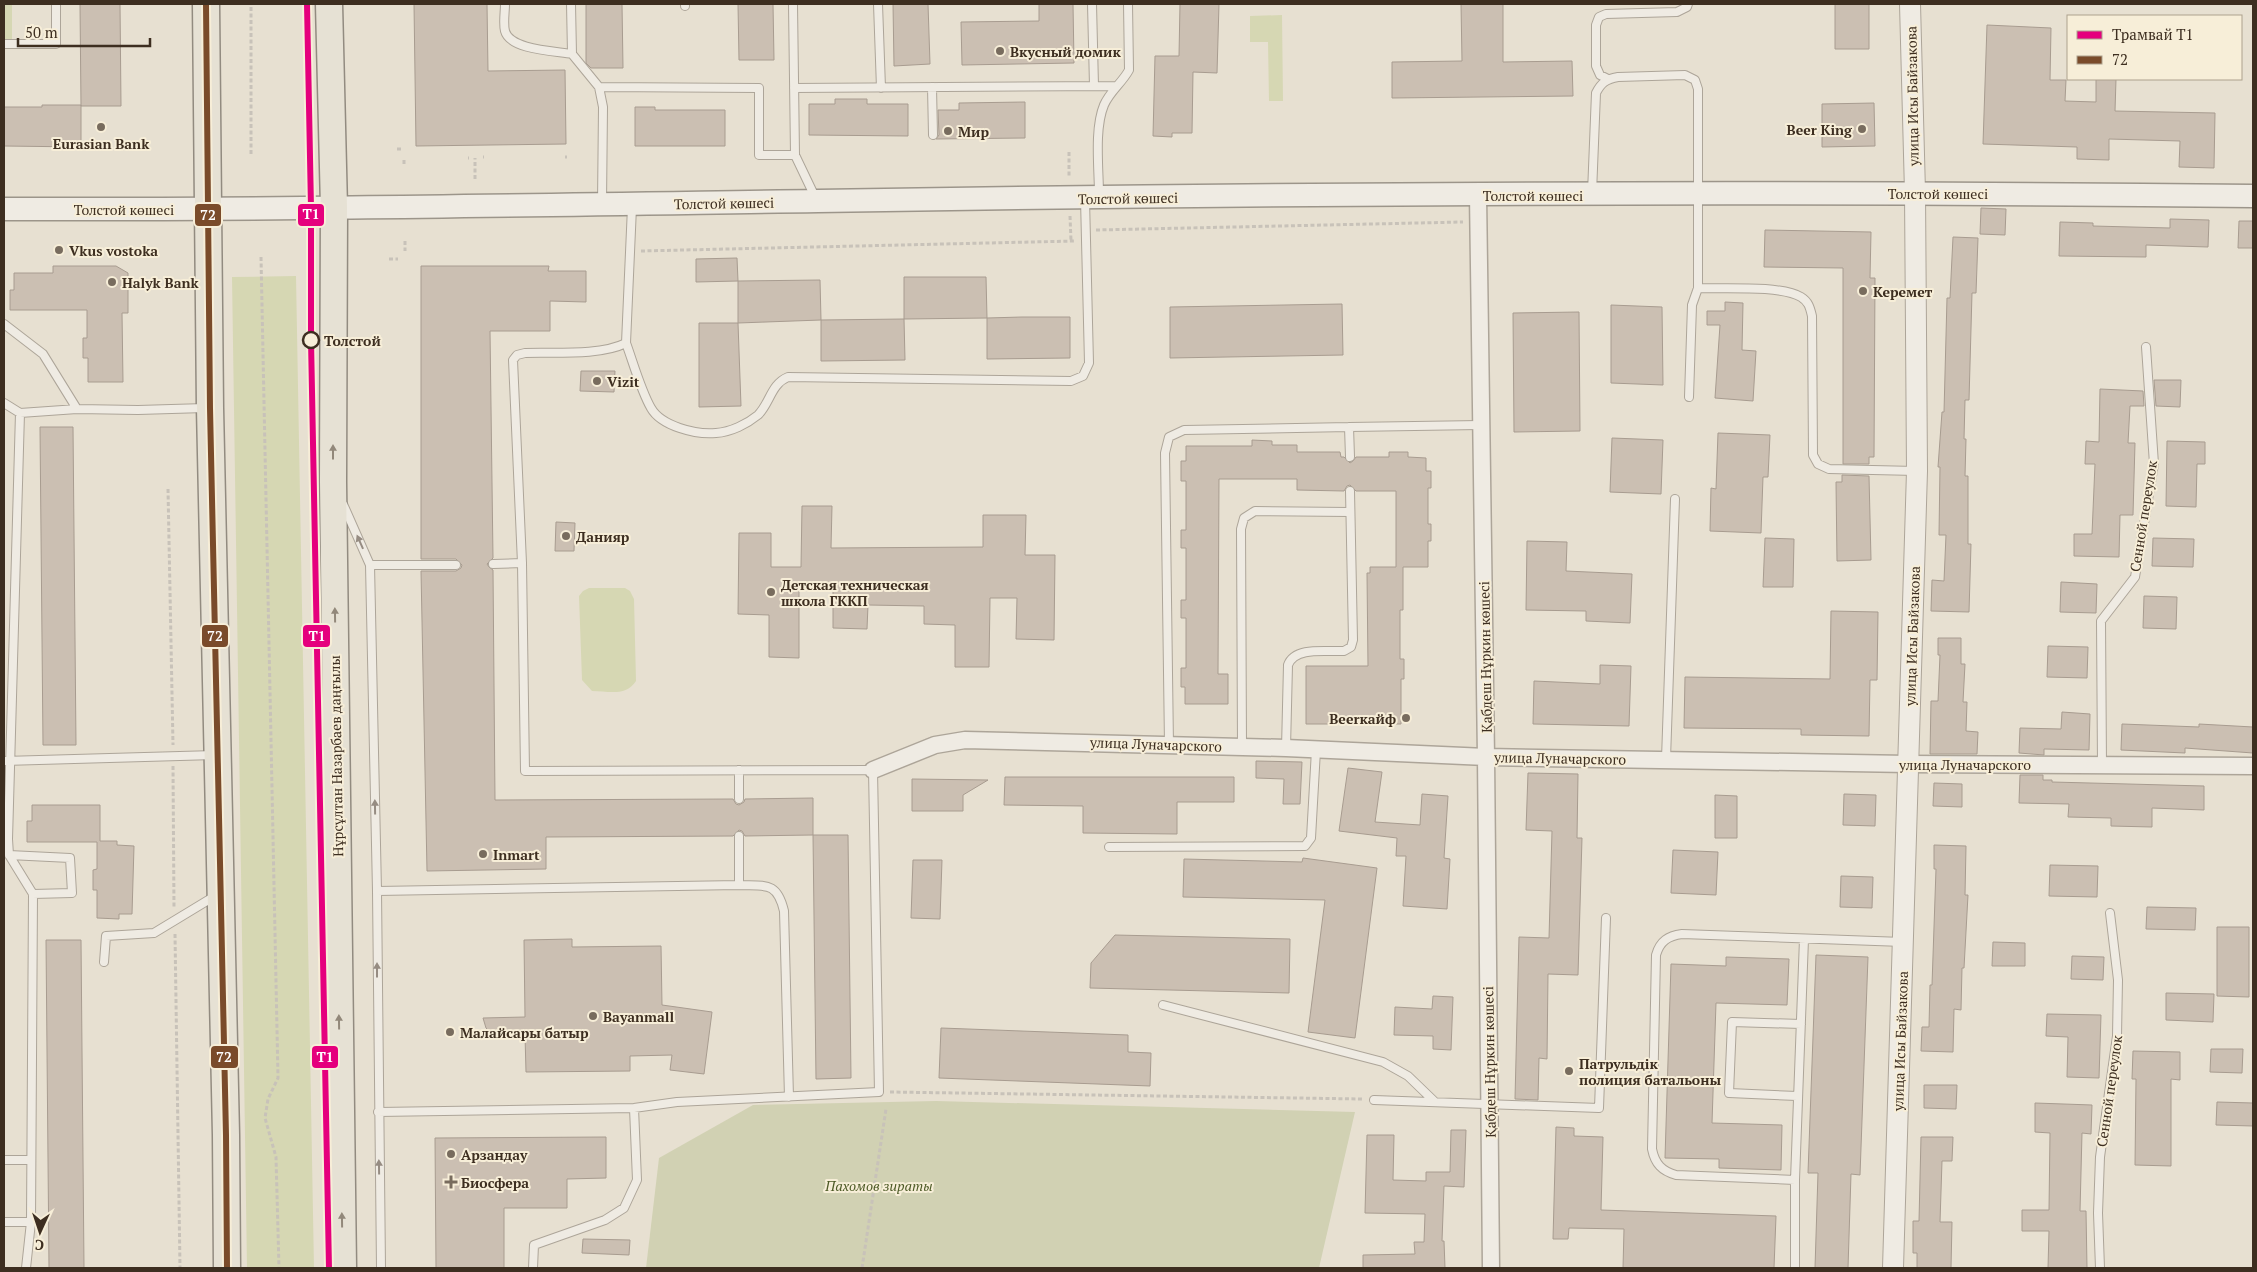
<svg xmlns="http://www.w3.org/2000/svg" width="2257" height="1272" viewBox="0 0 2257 1272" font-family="'PT Serif',serif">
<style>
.green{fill:#d6d7b3}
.cemetery{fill:#d1d1b3}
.building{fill:#cbbfb2;stroke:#a89c90}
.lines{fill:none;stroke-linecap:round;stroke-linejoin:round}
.service-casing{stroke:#ada599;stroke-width:10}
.minor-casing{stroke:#ada599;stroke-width:19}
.tertiary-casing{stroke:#ada599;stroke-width:22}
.secondary-casing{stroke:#9c958a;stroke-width:25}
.primary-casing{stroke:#928b80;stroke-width:29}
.path{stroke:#c8c2b9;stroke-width:3;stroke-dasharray:4 2.5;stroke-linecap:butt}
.service{stroke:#efebe3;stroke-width:8}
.minor{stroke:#efebe3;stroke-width:16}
.tertiary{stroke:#efebe3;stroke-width:20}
.secondary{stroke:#efebe3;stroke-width:22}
.primary{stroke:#e6e1d4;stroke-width:26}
.bus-1-casing{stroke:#f7eed8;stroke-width:10}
.bus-1{stroke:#7a4b2a;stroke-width:6}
.tram-1-casing{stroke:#f7eed8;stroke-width:10}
.tram-1{stroke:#e5007d;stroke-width:6}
.oneway{fill:#92887a}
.oneway2{fill:#968c82}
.poi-dot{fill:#786c5e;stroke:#f7eed8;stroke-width:2}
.stop-dot{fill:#f7eed8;stroke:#3d2e20;stroke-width:2.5}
.labels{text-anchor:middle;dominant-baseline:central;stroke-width:4;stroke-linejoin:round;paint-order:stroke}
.poi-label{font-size:14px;font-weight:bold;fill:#3d2e20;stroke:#f7eed8;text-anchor:start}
.street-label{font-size:14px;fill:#3d2e20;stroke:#f7eed8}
.stop-label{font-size:14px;font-weight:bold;fill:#3d2e20;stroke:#f7eed8;text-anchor:start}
.park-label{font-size:14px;font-style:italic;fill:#4d5a26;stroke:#f7eed8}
.line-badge{stroke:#f7eed8;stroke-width:2}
.badge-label{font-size:14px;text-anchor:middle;font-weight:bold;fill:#fff}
</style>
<rect width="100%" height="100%" fill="#e7e0d1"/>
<path class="green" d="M4,4H12V40H4Z
M1282,15L1283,101H1269L1268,42H1250V16Z
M296,276L314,1268H247L232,277Z
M589,588H625L630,591L634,599L636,681C626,697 608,691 592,691L582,680L579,596L583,591Z"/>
<path class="cemetery" d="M936,1101L1355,1112L1319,1268H646L659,1158L753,1105Z"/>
<path class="building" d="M80,4H120L121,106H81Z
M414,4H487L488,71L565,70L566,144L416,146Z
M586,4H622L623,68H591L586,63Z
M738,4H773L774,60H739Z
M893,4H928L930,64L894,66Z
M1039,4H1073L1074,63L962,65L961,22L1039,21Z
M1180,4H1219L1217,73L1193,72L1192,133H1172V137L1153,136L1155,56H1179Z
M1461,4H1503V62L1572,61L1573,96L1392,98V62L1462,61Z
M1835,4H1869V49H1835Z
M1987,25L2051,28L2050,80H2066L2065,101L2096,102V79H2116L2115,111L2215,113L2214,168L2179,167L2180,141L2109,139V160L2077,159V147L1983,144Z
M835,99H867V104H908V136L809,135V104H835Z
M1025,102V138L936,139L939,135L938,110H959V103Z
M1874,103L1875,146L1822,147V104Z
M42,105H81V147L4,146V107H42Z
M635,107H655V110H725V146H635Z
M1981,208L2006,209L2005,235L1980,234Z
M2170,219L2209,220L2208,247L2146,245V257L2059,256L2060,222L2093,223V226L2170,228Z
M2239,221H2253V248H2238Z
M1765,230L1871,232L1870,278H1875L1874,457H1869V464H1843V268L1764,267Z
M1953,237L1978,238L1976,293H1972L1969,400H1965L1964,439H1966L1965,476H1968V544H1971L1969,612L1931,611L1932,580L1944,581L1946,535H1939L1940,467H1938L1942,412H1944L1947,298H1950Z
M737,258L738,281L820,280L821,320L738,323V281L696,282V259Z
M53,266H116L128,273V313H122L123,382H88V358H83V338H87V310H10V290H14V273H53Z
M421,266H549L548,271H586V302L550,301V331H490L493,558L487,564L489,567L493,570L495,800L733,799L736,804L739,805L744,802L745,799L813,798V835L745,836L742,831L739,830L733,836L546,837V869L427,871L421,571H456L461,568L462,565L456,559H421Z
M904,277H986L987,318L904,319Z
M1725,302L1743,303L1742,350L1756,351L1753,401L1715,398L1720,325H1707V311H1725Z
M1342,304L1343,355L1170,358V307Z
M1611,305L1662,307L1663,385L1611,383Z
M1579,312L1580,431L1514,432L1513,313Z
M1022,317H1070V358L987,359V318Z
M904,319L905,360L821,361V320Z
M699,323H738L741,406L699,407Z
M581,371H615L614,392L580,391Z
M2154,380H2181L2180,407L2156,406Z
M2100,389L2143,391L2144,406H2130L2128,443H2135L2133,515H2120L2119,557L2074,556V534H2092L2095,464H2085L2086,441L2099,442Z
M40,427H73L76,745H43Z
M1718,433L1770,435L1768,477H1763L1761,533L1710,531L1711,488L1716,489Z
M1612,438L1663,440L1661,494L1610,492Z
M1252,440L1272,441V445H1297V452H1340L1341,457H1344L1350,463L1353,461L1356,457H1389V452H1408V457L1426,458V471H1431V488H1428V524H1431V541H1428V567H1403V610H1400V659H1404V679H1401V724H1306V666H1368L1367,573H1370V567H1396V491H1356L1350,485L1347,486L1344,491L1297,490V479H1219L1218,674H1228V704H1185V687H1181V668H1186V618H1181V600H1186V548H1181V530H1186V481H1181V461H1186V446H1252Z
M2167,441L2205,442V464H2197L2196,507L2166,506Z
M1842,475L1869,476L1871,560L1837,561L1836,482H1842Z
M802,506H832L831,548L983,547V515H1026L1025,555H1055L1054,640L1016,639L1017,598H990L989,667H955V625L924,624V606L868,605L867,629L833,628V586H799V658L769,657V615L738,614L739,533H771V567H801Z
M556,522L575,523L574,551H555Z
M1765,538L1794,539L1793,587H1763Z
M2153,538L2194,539L2193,567L2152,566Z
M1527,541L1567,542L1566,571L1632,574L1630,623L1586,621V611L1526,610Z
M2061,582L2097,584L2096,613L2060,612Z
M2144,596L2177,597L2176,629L2143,628Z
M1831,611L1878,612L1877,680H1870L1869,736L1801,735V729L1684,728L1685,677L1830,679Z
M1938,638H1961V664H1965L1963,702H1967L1966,731L1978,732L1977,754H1930L1931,701H1938L1940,655H1938Z
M2048,646L2088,647L2087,678L2047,677Z
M1600,665L1631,666L1629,726L1533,724L1534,681L1600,684Z
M2062,712L2090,714L2089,750L2044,749V755L2019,753L2020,728L2061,729Z
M2122,724L2199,727V724L2253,727V753L2185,748V753L2121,750Z
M1256,761L1302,762L1300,804H1283L1284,779L1256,778Z
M1348,768L1382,772L1375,822L1420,825L1422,794L1448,796L1444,858L1450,859L1447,909L1403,906L1406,856H1396L1397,838L1339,831Z
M1528,773L1578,774L1577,838H1582L1578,975L1548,974L1547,1059L1539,1058L1538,1100L1515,1099L1519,937L1549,938L1552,831L1526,830Z
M2020,775H2043V780H2052V782L2204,786V810L2152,808V827L2111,826V818L2068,817L2069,804L2019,803Z
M1005,777H1234V802H1177V834L1083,833V806L1004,805Z
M912,779L988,780L963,795V811H912Z
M1934,783L1962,784V807L1933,806Z
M1844,794L1876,795L1875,826L1843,825Z
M1715,795L1737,796V838H1715Z
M32,805H100V841H117V845L134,846L132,914H119V919L97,918V890H93V870L97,869V842H27V821H32Z
M813,835H848L851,1078L816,1079Z
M1934,845L1966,846L1965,895H1968L1964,968H1962L1961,1010L1954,1009L1953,1052L1921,1051L1922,1027H1929L1930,985H1932L1936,869H1934Z
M1673,850L1718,852L1716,895L1671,893Z
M1303,858L1377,868L1355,1038L1308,1032L1325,900L1183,897L1184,859L1302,862Z
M913,860H942L940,919L911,918Z
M2050,865L2098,866L2097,897L2049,896Z
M1841,876L1873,877L1872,908L1840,907Z
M2147,907L2196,908L2195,930L2146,929Z
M2217,927H2249V997L2217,996Z
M1115,935L1290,939L1289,993L1090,988L1091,963Z
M572,939V947L661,946L662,1005L712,1012L704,1074L670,1070L672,1055L630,1056V1071L526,1072L525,1035H493L486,1028L483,1018L525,1017L524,940Z
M46,940H81L84,1268H49Z
M1993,942L2025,943V966H1992Z
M1816,955L1868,957L1860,1175L1851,1174L1848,1268H1815L1818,1173H1808Z
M2072,956L2104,957L2103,980L2071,979Z
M1726,957L1789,959L1787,1005L1716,1003L1712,1123L1782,1125L1781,1170L1719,1168V1159L1665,1158L1671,964L1726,966Z
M2166,993L2214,994L2213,1022L2166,1020Z
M1433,996L1453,997L1451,1050L1433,1049V1036L1394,1035L1395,1007L1432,1009Z
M2047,1014L2101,1015L2099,1078L2067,1077L2068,1037L2046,1036Z
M941,1028L1128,1035V1052L1151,1053L1150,1086L939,1078Z
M2211,1049H2243L2242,1073L2210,1072Z
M2133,1051L2180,1052V1080L2171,1079V1166L2135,1165L2136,1079H2132Z
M1924,1085H1957L1956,1109L1924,1108Z
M2217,1102L2253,1103V1126L2216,1125Z
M2035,1103L2092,1105L2091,1134L2082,1133L2080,1211H2086L2087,1268H2048L2049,1231H2022V1210H2049L2050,1133L2035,1132Z
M1556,1127L1574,1128V1136L1603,1137L1601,1210L1776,1216L1774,1268H1623L1624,1229L1569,1228L1568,1239H1553Z
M1451,1130H1466L1464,1187L1444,1186L1442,1241H1444L1445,1268H1363V1255L1415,1254L1414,1242H1424L1425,1214L1365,1213L1367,1135H1394L1393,1180L1426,1181V1172H1450Z
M606,1137V1178L567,1179V1208H504V1268H436L435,1138Z
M1921,1137H1953L1952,1161H1942L1940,1222H1952L1951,1268H1917V1253H1913V1221H1919Z
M583,1239L630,1240L629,1255L582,1253Z"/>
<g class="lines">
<defs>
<path id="service" d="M505,4C505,12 503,23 505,31C510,50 555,51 572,54L599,87L603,107L602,203
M571,4L572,54
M793,4L795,155L816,199
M878,4L881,88
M1092,4L1094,86
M685,6V4
M4,44H56V4
M1608,79L1600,75L1596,66V25L1599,17L1606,14L1677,12L1687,7L1688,4
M599,87L759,88V155H795
M932,87L933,135
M794,88L1116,86
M1592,193L1596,93C1601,83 1606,79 1618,77L1685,75L1695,80L1698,89V288C1723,289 1781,285 1801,297C1809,302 1810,308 1812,316L1813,455L1818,464L1829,469L1916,471
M1099,195C1099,169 1094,129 1104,105C1110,91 1122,83 1129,70L1128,4
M4,324L43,354L77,409
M626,343C633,362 641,391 651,408C661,426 696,435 716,433C731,432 747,424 758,415C770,403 771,384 788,377L1071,381L1083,376L1089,363L1085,199
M1689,397L1692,305L1698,288
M4,403L20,413L77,409L138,410L205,408
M20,413L8,839L9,855L33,894L31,1222L26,1268
M1350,457L1349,427L1480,425
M343,504L370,565L377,891L381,1268
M493,564L522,563
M370,565H456
M1169,745L1165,453L1169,437L1184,430L1349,427
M1242,747L1241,529L1244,518L1255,511L1350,512
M1286,748L1288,665C1295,646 1327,652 1344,651L1351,647L1353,640L1350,491
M1666,759L1675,499
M4,761L215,755
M2102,765L2101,621L2135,577L2154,464L2146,347
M739,770V799
M1109,847L1305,846L1311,838L1316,750
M9,855L70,858L72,893L33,894
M739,885V836
M377,891L739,885C765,886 777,881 784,911L789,1097
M104,962L106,936L154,933L215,896
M1163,1005L1383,1062L1408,1076L1435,1102
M1797,1096L1729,1093L1732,1022L1801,1024
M1374,1100L1599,1108L1606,918
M378,1112L634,1108L677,1102L879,1092L873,770L525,771L522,563L513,360L517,355L525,353C554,352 600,356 626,343L632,207
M4,1160H31
M1795,1180L1804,939
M4,1222H31
M533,1268L534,1245L605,1220L624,1208L637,1180L634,1108
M1795,1268V1180L1676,1175C1662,1171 1655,1164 1652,1149L1656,955C1660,941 1668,936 1682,934L1903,942
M2100,1268L2098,1213L2100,1157L2117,1036L2118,980L2110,913"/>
<path id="minor" d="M1478,195L1486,757L1491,1268
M873,770L935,745L965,740L1286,748L1486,757L1908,764L2253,766"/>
<path id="tertiary" d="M1893,1268L1917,471L1915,192L1910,4"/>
<path id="secondary" d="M4,209C275,210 546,205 818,201C1296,193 1775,191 2253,196"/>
<path id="primary" d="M206,4L210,408L226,1135L227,1268
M329,4L334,208L333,482L343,1268"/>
</defs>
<use href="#service" class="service-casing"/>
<use href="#minor" class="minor-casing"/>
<use href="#tertiary" class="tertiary-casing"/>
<use href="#secondary" class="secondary-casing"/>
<use href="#primary" class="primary-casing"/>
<path class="path" d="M397,149H403
M1069,152V178
M251,154V4
M483,157H484
M565,157H567
M468,158H469
M404,164V160
M475,179V158
M1070,216L1071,241
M1096,230L1463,222
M405,241V251
M641,251L1075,241
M261,257L278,1078L268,1099L265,1118L276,1157L279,1268
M389,259H398
M168,489L173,745
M173,766L174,908
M175,934L180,1268
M890,1092L1363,1099
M862,1268L886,1109"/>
<use href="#service" class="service"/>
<use href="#minor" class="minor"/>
<use href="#tertiary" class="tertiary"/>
<use href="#secondary" class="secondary"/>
<use href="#primary" class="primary"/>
<defs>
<path id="bus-1" d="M206,4L210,408L226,1135L227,1268"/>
</defs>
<use href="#bus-1" class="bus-1-casing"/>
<use href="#bus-1" class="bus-1"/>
<defs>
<path id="tram-1" d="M307,4L311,208V340L329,1268"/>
</defs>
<use href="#tram-1" class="tram-1-casing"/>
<use href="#tram-1" class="tram-1"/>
</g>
<defs><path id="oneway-solid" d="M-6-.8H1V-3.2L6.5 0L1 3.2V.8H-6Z" transform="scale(1.25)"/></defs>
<g class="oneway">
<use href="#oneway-solid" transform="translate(333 452) rotate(-90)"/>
<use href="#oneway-solid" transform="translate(335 615) rotate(-91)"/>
<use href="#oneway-solid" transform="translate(339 1022) rotate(-91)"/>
<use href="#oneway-solid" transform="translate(342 1220) rotate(-91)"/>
</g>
<g class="oneway2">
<use href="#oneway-solid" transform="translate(360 542) rotate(-114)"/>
<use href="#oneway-solid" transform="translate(375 807) rotate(-91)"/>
<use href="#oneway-solid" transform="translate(377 970) rotate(-90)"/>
<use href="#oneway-solid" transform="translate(379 1167) rotate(-91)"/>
</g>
<g class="poi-dot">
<circle cx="1000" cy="51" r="5"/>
<circle cx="101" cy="127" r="5"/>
<circle cx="1862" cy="129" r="5"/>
<circle cx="948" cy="131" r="5"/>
<circle cx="59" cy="250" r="5"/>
<circle cx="112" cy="282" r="5"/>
<circle cx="1863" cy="291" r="5"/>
<circle cx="597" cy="381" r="5"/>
<circle cx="566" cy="536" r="5"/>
<circle cx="771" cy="592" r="5"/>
<circle cx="1406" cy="718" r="5"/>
<circle cx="483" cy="854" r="5"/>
<circle cx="593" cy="1016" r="5"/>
<circle cx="450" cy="1032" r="5"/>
<circle cx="1569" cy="1071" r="5"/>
<circle cx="451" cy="1154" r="5"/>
<path d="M448.5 1174.5h5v5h5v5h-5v5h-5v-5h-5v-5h5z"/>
</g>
<circle class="stop-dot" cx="311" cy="340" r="8"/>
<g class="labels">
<g class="poi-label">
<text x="1010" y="51">Вкусный домик</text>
<text x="1852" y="129" text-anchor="end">Beer King</text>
<text x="958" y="131">Мир</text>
<text x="101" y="143" text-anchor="middle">Eurasian Bank</text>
<text x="69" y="250">Vkus vostoka</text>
<text x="122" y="282">Halyk Bank</text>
<text x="1873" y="291">Керемет</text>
<text x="607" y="381">Vizit</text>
<text x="576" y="536">Данияр</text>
<text x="781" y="584">Детская техническая<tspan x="781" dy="16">школа ГККП</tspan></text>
<text x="1396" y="718" text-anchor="end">Beerкайф</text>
<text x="493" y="854">Inmart</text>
<text x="603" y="1016">Bayanmall</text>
<text x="460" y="1032">Малайсары батыр</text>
<text x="1579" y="1063">Патрульдік<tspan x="1579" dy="16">полиция батальоны</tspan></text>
<text x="461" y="1154">Арзандау</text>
<text x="461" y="1182">Биосфера</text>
</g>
<g class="street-label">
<text transform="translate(1912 96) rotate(-91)">улица Исы Байзакова</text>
<text x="1938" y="193">Толстой көшесі</text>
<text x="1533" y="195">Толстой көшесі</text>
<text transform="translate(1128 198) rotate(-1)">Толстой көшесі</text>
<text transform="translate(724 203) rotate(-1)">Толстой көшесі</text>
<text x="124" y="209">Толстой көшесі</text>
<text transform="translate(2143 516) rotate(-81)">Сенной переулок</text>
<text transform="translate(1912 636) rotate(-88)">улица Исы Байзакова</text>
<text transform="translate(1485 657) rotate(-91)">Қабдеш Нұркин көшесі</text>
<text transform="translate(1156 744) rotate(2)">улица Луначарского</text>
<text transform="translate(336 756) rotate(-91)">Нұрсұлтан Назарбаев даңғылы</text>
<text transform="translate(1560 758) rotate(1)">улица Луначарского</text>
<text x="1965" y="764">улица Луначарского</text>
<text transform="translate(1900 1041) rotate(-88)">улица Исы Байзакова</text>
<text transform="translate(1489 1062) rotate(-91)">Қабдеш Нұркин көшесі</text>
<text transform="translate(2109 1091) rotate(-82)">Сенной переулок</text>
</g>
<g class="stop-label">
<text x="324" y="340">Толстой</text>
</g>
<g class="park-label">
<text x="879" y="1185">Пахомов зираты</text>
</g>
</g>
<g class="line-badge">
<rect x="297" y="203" width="28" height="24" rx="5" fill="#e5007d"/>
<rect x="194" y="203" width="28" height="24" rx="5" fill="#7a4b2a"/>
<rect x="302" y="624" width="29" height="24" rx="5" fill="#e5007d"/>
<rect x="201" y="624" width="28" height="24" rx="5" fill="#7a4b2a"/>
<rect x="210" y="1045" width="29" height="24" rx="5" fill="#7a4b2a"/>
<rect x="311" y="1045" width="28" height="24" rx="5" fill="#e5007d"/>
</g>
<g class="badge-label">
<text x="311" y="219">T1</text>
<text x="208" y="220">72</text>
<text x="317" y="641">T1</text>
<text x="215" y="641">72</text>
<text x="224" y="1062">72</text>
<text x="325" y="1062">T1</text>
</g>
<rect width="2257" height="1272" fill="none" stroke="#3d2e20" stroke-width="10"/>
<rect x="2067" y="15" width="175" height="65" fill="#f7eed8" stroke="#ada18e"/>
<rect x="2077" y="31" width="25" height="8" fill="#e5007d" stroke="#ada18e"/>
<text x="2112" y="40" font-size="15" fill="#3d2e20">Трамвай T1</text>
<rect x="2077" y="56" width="25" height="8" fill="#7a4b2a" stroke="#ada18e"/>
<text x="2112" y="65" font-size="15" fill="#3d2e20">72</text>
<g transform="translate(40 1232) rotate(183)" stroke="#f7eed8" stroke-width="4" paint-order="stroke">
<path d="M0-4L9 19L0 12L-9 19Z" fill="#3d2e20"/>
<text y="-8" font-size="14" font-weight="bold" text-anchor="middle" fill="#3d2e20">С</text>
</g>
<path d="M18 38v8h132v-8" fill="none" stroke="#3d2e20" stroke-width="2.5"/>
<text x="25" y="38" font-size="15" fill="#3d2e20" stroke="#f7eed8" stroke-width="4" paint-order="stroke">50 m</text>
</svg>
